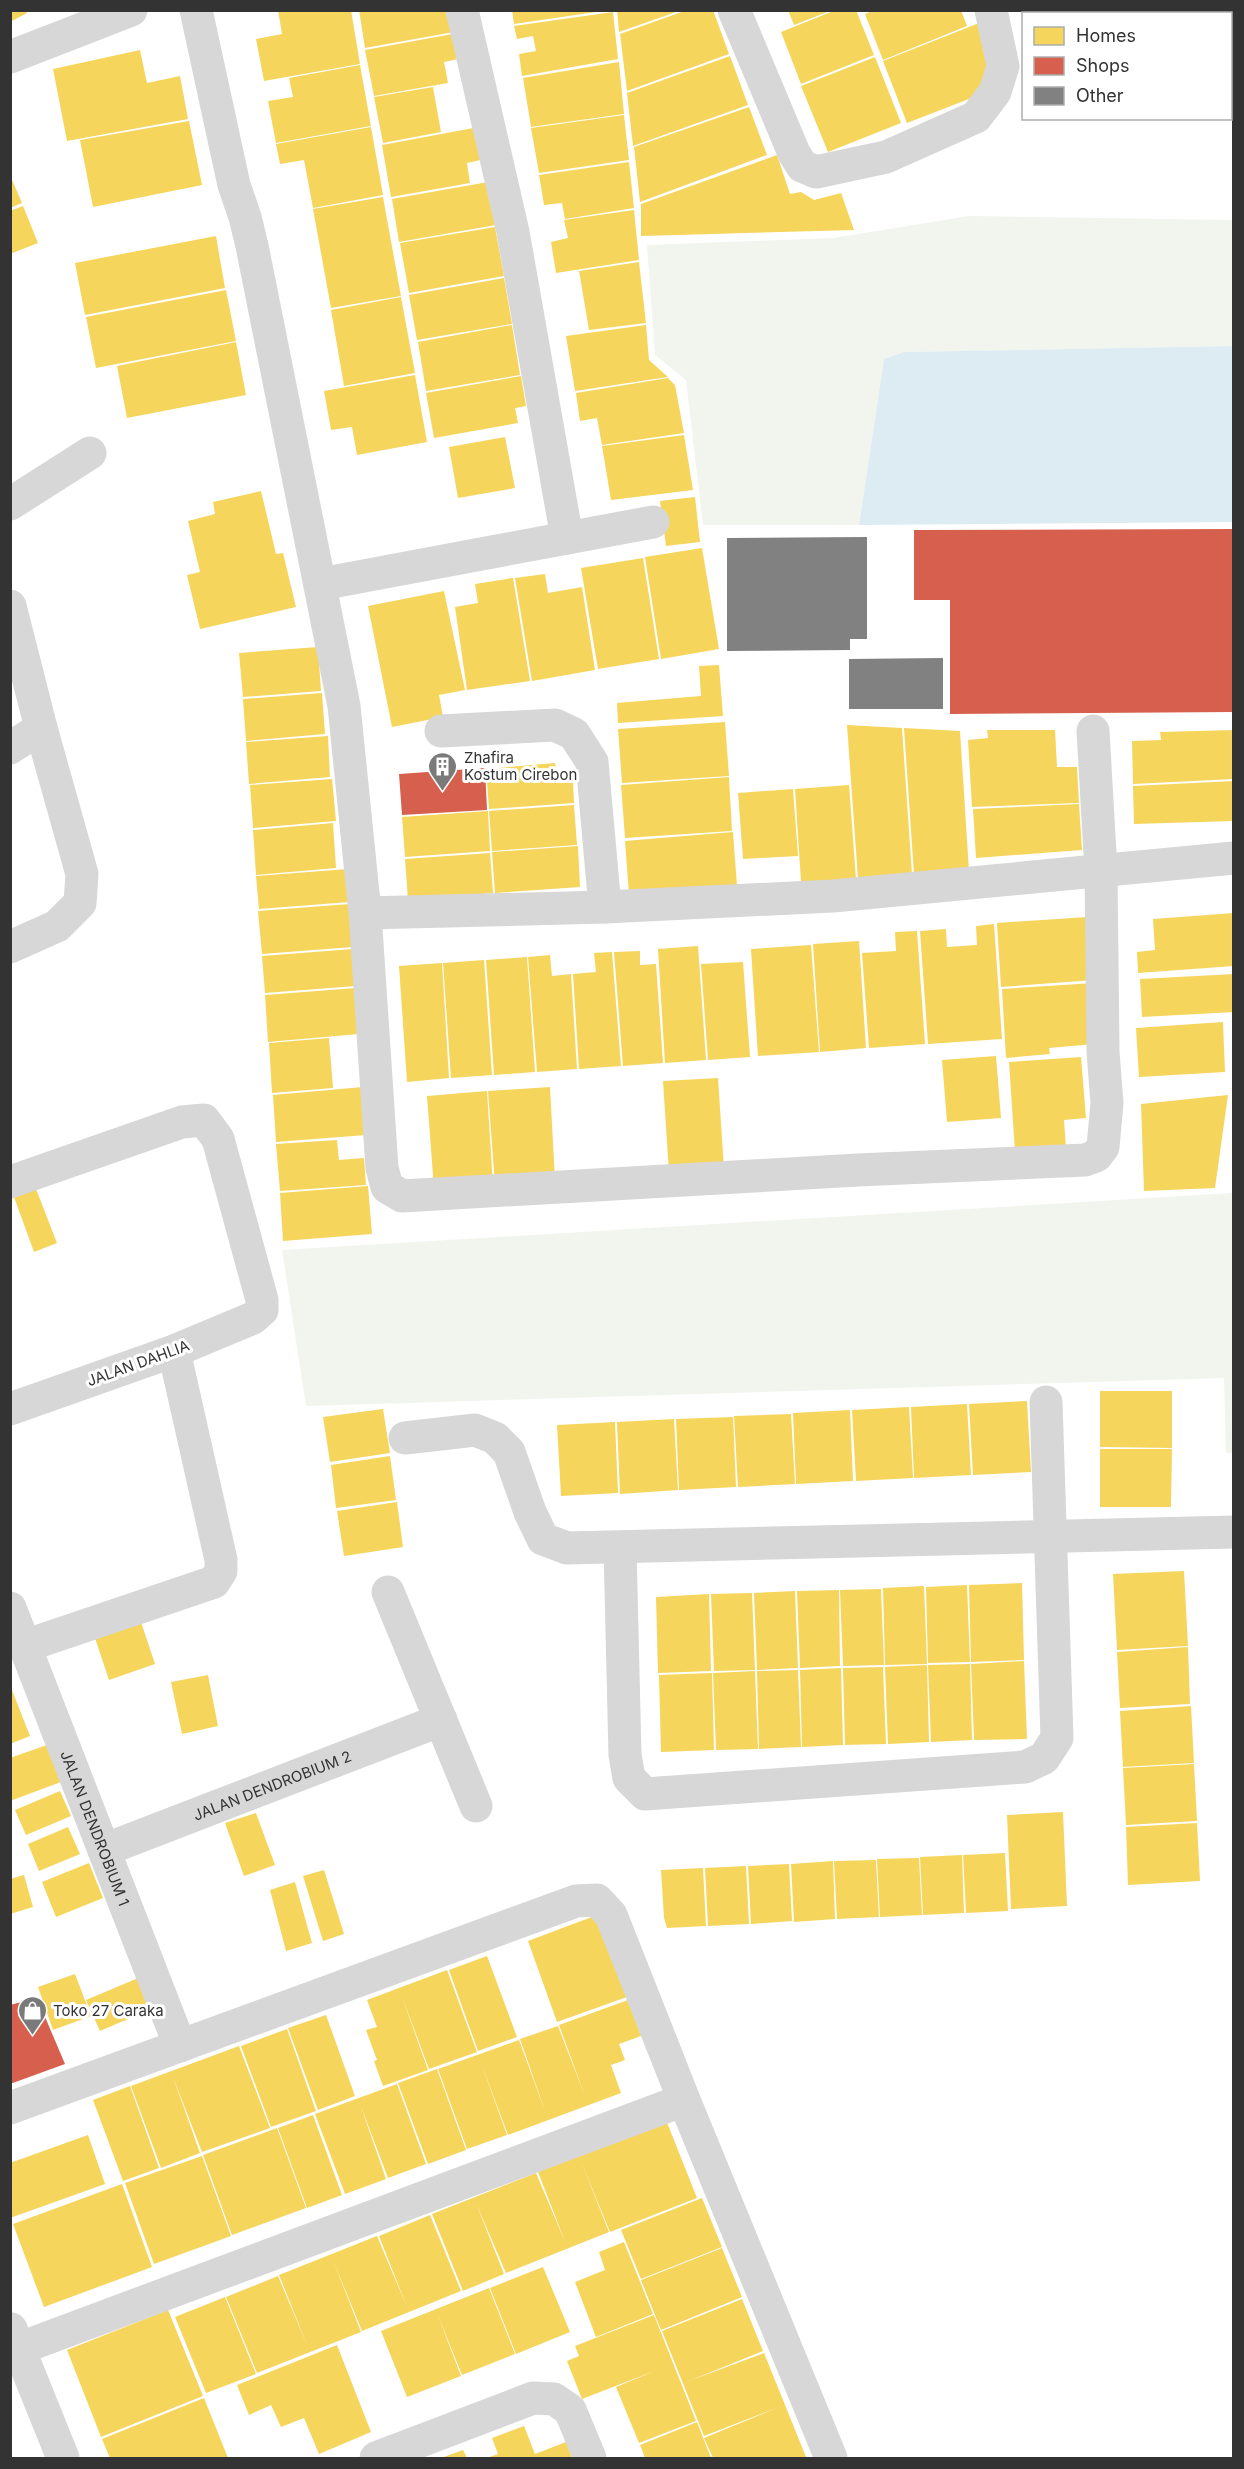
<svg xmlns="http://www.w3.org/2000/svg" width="1244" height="2469" viewBox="0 0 1244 2469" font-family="Inter,sans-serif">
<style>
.green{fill:#f1f5ed}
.water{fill:#ddebf3}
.homes{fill:#f6d55c}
.shops{fill:#d6604d}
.building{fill:#818181}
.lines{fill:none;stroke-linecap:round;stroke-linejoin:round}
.minor{stroke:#d7d7d7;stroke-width:33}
.labels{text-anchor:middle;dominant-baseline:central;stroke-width:6;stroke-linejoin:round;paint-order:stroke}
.poi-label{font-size:15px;fill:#333;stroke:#fff;text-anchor:start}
.street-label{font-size:15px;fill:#333;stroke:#fff}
</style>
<rect width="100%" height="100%" fill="#fff"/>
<path class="green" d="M969,216L1233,220V346L904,352L884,359L859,525H703L686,380L655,355L647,245L834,238Z
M1233,1193V1453H1226L1224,1378L306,1406L282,1250Z"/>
<path class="water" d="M1233,346V522L859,525L884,359L904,352Z"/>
<path class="homes" d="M10,10H26L27,13L10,22Z
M278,10H351L360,64L264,81L256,39L282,34Z
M359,10H451L454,32L365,48Z
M512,10H596V12L514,24Z
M617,10H679V11L619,32Z
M687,10H713L729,54L627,91L620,34Z
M788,10H830V11L794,25Z
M836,10H856L874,55L801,84L781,32Z
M875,10H961L967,26L883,60L865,14Z
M1030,10H1064L1062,14H1031Z
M613,12L618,59L522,76L519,54L536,51L533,36L517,39L514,26Z
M979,23L993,57L987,92L907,123L883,61Z
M458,33L463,58L444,62L448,83L374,96L365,50Z
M140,50L147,83L180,76L188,119L67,141L53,69Z
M730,56L748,105L633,146L627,93Z
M875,57L901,123L828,152L801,86Z
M619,62L624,114L531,127L523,78Z
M360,65L371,126L276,143L268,101L293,97L289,78Z
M433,87L441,132L383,143L374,97Z
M749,107L767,155L640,202L634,147Z
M624,115L629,160L539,173L531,128Z
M189,121L202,185L93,207L80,140Z
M371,127L383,195L313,208L304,160L280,164L276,144Z
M479,127L485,159L467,163L470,183L391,197L382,145Z
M777,155L790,194L801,192L814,200L841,193L854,230L641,236V204Z
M629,162L634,208L565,219L562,203L544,205L539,175Z
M10,175L22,203L10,208Z
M488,182L496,225L399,242L392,199Z
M383,197L401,296L331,308L313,209Z
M23,206L38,243L10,254V211Z
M634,210L639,260L556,273L551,242L568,238L564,220Z
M495,227L504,276L409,293L400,243Z
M216,236L225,288L85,315L75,263Z
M639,262L646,323L589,330L579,271Z
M504,278L512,324L417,340L409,295Z
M226,290L236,341L96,368L86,317Z
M401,297L415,373L344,386L331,310Z
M512,325L520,375L426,391L418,342Z
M646,325L649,360L668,377L575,391L566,336Z
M236,342L246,395L127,418L117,366Z
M415,375L427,442L357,455L352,427L331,430L324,391Z
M521,376L526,406L515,408L518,423L434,438L426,393Z
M668,378L675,385L684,433L602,445L597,418L580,421L576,393Z
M684,435L693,490L611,500L602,446Z
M505,437L515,488L458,498L449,447Z
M261,491L276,554L283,553L296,607L200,629L187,575L200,572L188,521L215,514L213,502Z
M695,497L700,542L666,546L660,501Z
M702,548L719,649L661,659L645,557Z
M643,558L659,659L598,669L581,568Z
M545,574L548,593L582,587L595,670L532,681L515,578Z
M513,578L530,681L467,690L455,607L478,603L475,584Z
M444,591L465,690L439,695L443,717L392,727L368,606Z
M318,647L321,691L243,697L239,653Z
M719,665L723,716L618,723L617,703L701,696L699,666Z
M322,693L325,734L246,741L243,699Z
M725,722L729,776L622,783L618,729Z
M847,725L902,728L912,875L858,879Z
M904,728L960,731L969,871L914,874Z
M987,730H1055L1057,767H1077L1079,803L972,807L968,740L988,738Z
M1234,730V779L1133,784L1132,741L1161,740L1160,732Z
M328,736L330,777L249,784L246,742Z
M555,763L557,783L573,782L574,803L489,809L486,769Z
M729,777L732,831L625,838L621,785Z
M332,779L336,821L253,828L250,785Z
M1234,781V821L1134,824L1133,786Z
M849,785L856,879L801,882L795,789Z
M793,789L798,856L743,859L738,793Z
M1079,804L1082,850L976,858L973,809Z
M574,805L577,845L492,851L489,811Z
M488,811L490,851L405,857L402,817Z
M333,823L336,868L256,875L253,830Z
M733,832L737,886L629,894L625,841Z
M578,846L580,887L495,893L492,852Z
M490,853L493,893L408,900L405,859Z
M348,869L350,902L259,909L256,876Z
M350,904L353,947L262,954L258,911Z
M1234,913V966L1138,973L1137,952L1155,950L1153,919Z
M1087,917L1094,980L1001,987L997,923Z
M994,924L1002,1039L928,1044L920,931L946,929L947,947L977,945L976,926Z
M917,931L925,1044L869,1048L862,953L896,951L895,932Z
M859,941L866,1048L820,1052L813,944Z
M811,945L819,1052L758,1056L751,949Z
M698,946L706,1060L665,1063L658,949Z
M353,949L356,986L265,993L262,956Z
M640,951V965L656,964L663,1063L623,1066L614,952Z
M612,952L621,1066L579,1069L573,974L596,972L594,953Z
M550,955L552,976L571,974L577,1069L537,1072L528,957Z
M527,957L535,1072L494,1075L486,960Z
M484,960L492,1075L451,1078L443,963Z
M743,962L750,1057L708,1060L701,964Z
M442,963L449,1078L407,1082L399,966Z
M1234,974V1012L1142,1017L1140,979Z
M1094,983V1044L1049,1048L1050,1054L1006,1058L1002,989Z
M356,988L359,1034L268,1042L265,995Z
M1223,1022L1225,1072L1139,1077L1136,1028Z
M329,1038L333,1088L272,1093L269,1043Z
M996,1056L1001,1118L947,1122L942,1060Z
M1081,1057L1086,1118L1064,1120L1066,1148L1015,1152L1009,1062Z
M718,1078L724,1169L669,1173L663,1081Z
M363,1087L366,1135L276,1142L273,1095Z
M550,1087L555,1180L495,1185L488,1091Z
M487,1091L493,1185L434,1189L427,1096Z
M1228,1095L1215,1188L1144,1191L1141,1104Z
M337,1140L339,1160L364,1158L366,1185L280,1191L276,1144Z
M368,1186L372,1234L283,1241L280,1193Z
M36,1189L57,1243L34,1252L14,1197Z
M1100,1391H1172V1448L1100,1447Z
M1027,1401L1031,1472L973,1475L969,1404Z
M967,1404L971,1475L914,1478L911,1407Z
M909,1407L913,1478L856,1481L852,1410Z
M383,1409L390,1453L330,1462L323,1417Z
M850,1410L853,1481L796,1484L793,1413Z
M791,1414L795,1484L738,1487L734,1416Z
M733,1417L736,1487L679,1490L676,1419Z
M674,1419L678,1490L620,1494L617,1422Z
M615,1422L618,1493L561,1496L557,1425Z
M1100,1449H1172L1171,1507H1100Z
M390,1456L396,1500L336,1508L331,1465Z
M397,1502L403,1547L344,1556L337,1511Z
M1184,1571L1188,1646L1117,1650L1113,1574Z
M1022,1583L1024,1660L971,1662L969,1585Z
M967,1585L970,1662L928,1663L926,1587Z
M924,1586L927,1664L885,1665L883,1588Z
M881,1589L884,1665L843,1666L840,1590Z
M839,1590L840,1666L800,1668L797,1591Z
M795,1591L798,1668L757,1670L754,1593Z
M752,1593L755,1670L714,1671L711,1594Z
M709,1594L711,1671L658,1673L656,1597Z
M141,1622L155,1664L109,1680L95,1638Z
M1188,1647L1190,1704L1120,1708L1117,1652Z
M1024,1661L1027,1739L974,1740L971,1664Z
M970,1664L972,1740L931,1742L928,1665Z
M927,1665L929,1742L888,1744L885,1667Z
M883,1667L886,1744L845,1745L843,1668Z
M841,1668L843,1745L802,1747L800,1670Z
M798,1670L801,1747L759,1749L757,1671Z
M755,1671L758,1749L716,1750L713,1673Z
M712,1673L714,1750L661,1752L659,1675Z
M208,1675L218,1726L182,1734L171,1682Z
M10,1685L30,1736L10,1744Z
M1191,1706L1194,1763L1123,1767L1120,1711Z
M47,1745L61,1782L10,1801V1758Z
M1194,1764L1197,1821L1126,1825L1123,1768Z
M60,1791L71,1816L26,1835L15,1810Z
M1063,1812L1067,1906L1011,1909L1007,1815Z
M256,1813L275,1865L244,1876L225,1823Z
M1197,1823L1200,1881L1128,1885L1126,1827Z
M68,1827L80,1854L39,1871L28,1844Z
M1005,1853L1008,1911L966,1913L963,1855Z
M962,1855L964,1913L923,1915L920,1857Z
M919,1858L922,1915L880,1917L877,1859Z
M876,1860L879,1917L837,1919L834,1861Z
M833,1861L835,1919L794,1922L791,1864Z
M89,1863L103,1898L56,1917L42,1882Z
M789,1864L792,1921L751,1924L748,1866Z
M746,1866L749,1924L708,1926L705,1868Z
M703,1868L706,1926L667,1928L664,1918L661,1870Z
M324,1870L344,1934L323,1941L303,1876Z
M24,1875L33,1907L10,1914V1879Z
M295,1882L312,1943L286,1951L270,1890Z
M597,1915L627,1997L557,2022L528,1941Z
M487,1956L517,2037L478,2051L449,1970Z
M447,1970L477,2052L429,2069L401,1994L428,2070L383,2086L374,2061L377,2060L366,2030L377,2027L367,2000Z
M75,1974L91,2016L53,2030L38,1987Z
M143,1976L156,2007L100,2031L86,2000Z
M628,2000L641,2036L619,2044L625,2060L611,2065L621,2093L508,2135L480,2060L507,2135L467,2149L438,2069L519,2040L546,2114L520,2039L558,2026L586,2099L559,2025Z
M326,2015L355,2096L318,2110L288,2028Z
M287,2029L316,2111L271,2127L241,2046Z
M239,2046L270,2128L202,2152L173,2077L200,2153L161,2168L131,2086Z
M437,2069L466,2150L428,2164L398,2083Z
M397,2084L426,2164L388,2178L360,2104L386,2179L345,2194L315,2114Z
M130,2086L159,2168L123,2181L93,2100Z
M313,2115L342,2195L307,2208L278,2128Z
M666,2120L697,2198L610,2232L581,2161L609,2232L506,2273L476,2203L504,2274L463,2291L432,2214L536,2173L566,2244L538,2172Z
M277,2128L306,2208L232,2235L203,2155Z
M88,2135L105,2184L10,2218V2163Z
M202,2156L231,2236L154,2264L125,2183Z
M122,2184L152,2267L44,2307L13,2224Z
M702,2198L722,2247L641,2279L621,2230Z
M430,2215L461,2291L362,2331L333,2260L361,2332L257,2373L226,2297L278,2276L308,2347L279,2275L377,2236L407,2307L379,2236Z
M624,2242L653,2314L596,2337L575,2282L605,2270L599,2252Z
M722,2248L742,2297L661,2330L641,2280Z
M543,2267L570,2332L516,2354L490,2288Z
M489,2288L515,2354L462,2375L437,2313L461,2376L407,2397L381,2331Z
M225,2297L256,2374L206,2393L175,2317Z
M742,2299L763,2351L689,2381L764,2353L806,2457L802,2458H713L704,2438L779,2407L704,2436L662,2331Z
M168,2310L203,2396L101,2437L67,2350Z
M654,2315L696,2421L639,2443L616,2387L657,2370L582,2399L567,2361L579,2356L575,2346Z
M337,2345L371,2432L319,2454L304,2418L281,2427L271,2405L249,2415L237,2385Z
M204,2398L228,2458H110L102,2439Z
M697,2422L711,2458H645L640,2445Z
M524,2426L535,2454L566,2442L572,2458H487L498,2454L492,2438Z
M463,2450L467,2458H441Z"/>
<path class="shops" d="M1234,529V712L950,714V600H914V530Z
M485,768L487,810L402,815L399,774Z
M37,1998L65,2064L10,2084V2005Z"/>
<path class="building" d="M867,537V639H850V650L727,651V538Z
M943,658V709H849V659Z"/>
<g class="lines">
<g class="minor">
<path d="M196,10L234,185L245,217L252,246L344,706L365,913L382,1168L387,1187L402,1196L858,1170L1085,1160L1096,1156L1103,1147L1107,1103L1103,1052L1101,871L1093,731"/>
<path d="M734,10L794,153L802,166L816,172L886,157L976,117L995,92L1003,66L991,10"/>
<path d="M10,57L131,10"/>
<path d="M10,504L90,453"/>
<path d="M567,538L653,522"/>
<path d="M321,584L567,538L513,232L462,10"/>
<path d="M10,606L41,728L82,874L80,903L57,926L10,947"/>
<path d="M441,731L555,725L574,734L592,762L605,907"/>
<path d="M10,748L41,728"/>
<path d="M365,913L605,907L833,896L1234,858"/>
<path d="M10,1182L182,1122L204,1120L218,1139L262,1300V1310L253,1318L174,1351L10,1409"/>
<path d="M405,1438L475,1430L495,1438L509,1452L530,1512L543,1539L567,1548L1234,1532"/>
<path d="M620,1548L625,1755L629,1778L645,1794L1025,1767L1044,1758L1057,1738L1046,1402"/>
<path d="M388,1592L476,1806"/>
<path id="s1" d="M10,1608L180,2046"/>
<path d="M25,1646L214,1582L221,1571V1560L174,1351"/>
<path id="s2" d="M104,1850L441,1720"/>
<path d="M10,2108L576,1901L597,1900L611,1915L684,2100L831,2458"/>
<path d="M11,2329L63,2458"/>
<path d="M10,2352L684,2100"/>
<path d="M376,2458L533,2398L554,2399L570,2410L590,2458"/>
</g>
</g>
<defs>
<symbol id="building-pin" viewBox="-11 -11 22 30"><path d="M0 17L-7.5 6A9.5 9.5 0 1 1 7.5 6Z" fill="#7a7a7a" stroke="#fff"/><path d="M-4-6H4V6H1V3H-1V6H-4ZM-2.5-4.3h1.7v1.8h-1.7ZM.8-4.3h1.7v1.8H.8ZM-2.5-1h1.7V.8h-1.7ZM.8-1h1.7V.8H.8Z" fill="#fff"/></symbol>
<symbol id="shop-pin" viewBox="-11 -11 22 30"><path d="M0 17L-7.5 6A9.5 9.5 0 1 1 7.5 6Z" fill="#7a7a7a" stroke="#fff"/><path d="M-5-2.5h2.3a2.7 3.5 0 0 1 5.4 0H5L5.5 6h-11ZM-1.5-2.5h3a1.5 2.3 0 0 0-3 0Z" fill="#fff"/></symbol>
</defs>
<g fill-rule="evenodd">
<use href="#building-pin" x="426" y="750" width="33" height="45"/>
<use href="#shop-pin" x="16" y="1994" width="33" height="45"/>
</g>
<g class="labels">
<g class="poi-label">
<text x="464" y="757">Zhafira<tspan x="464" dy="17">Kostum Cirebon</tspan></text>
<text x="53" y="2010">Toko 27 Caraka</text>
</g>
<g class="street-label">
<text transform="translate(138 1363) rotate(-20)">JALAN DAHLIA</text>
<text stroke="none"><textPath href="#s2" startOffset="180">JALAN DENDROBIUM 2</textPath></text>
<text stroke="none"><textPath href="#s1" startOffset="236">JALAN DENDROBIUM 1</textPath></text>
</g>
</g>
<rect width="1244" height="2469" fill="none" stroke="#333333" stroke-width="24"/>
<rect x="1022" y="12" width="210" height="108" fill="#ffffff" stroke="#adadad" stroke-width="1.5"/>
<rect x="1034" y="27" width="30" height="18" fill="#f6d55c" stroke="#adadad" stroke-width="1.5"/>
<text x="1076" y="42" font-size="18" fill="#333333">Homes</text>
<rect x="1034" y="57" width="30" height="18" fill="#d6604d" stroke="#adadad" stroke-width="1.5"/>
<text x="1076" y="72" font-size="18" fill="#333333">Shops</text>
<rect x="1034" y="87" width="30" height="18" fill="#818181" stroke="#adadad" stroke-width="1.5"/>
<text x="1076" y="102" font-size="18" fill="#333333">Other</text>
</svg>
